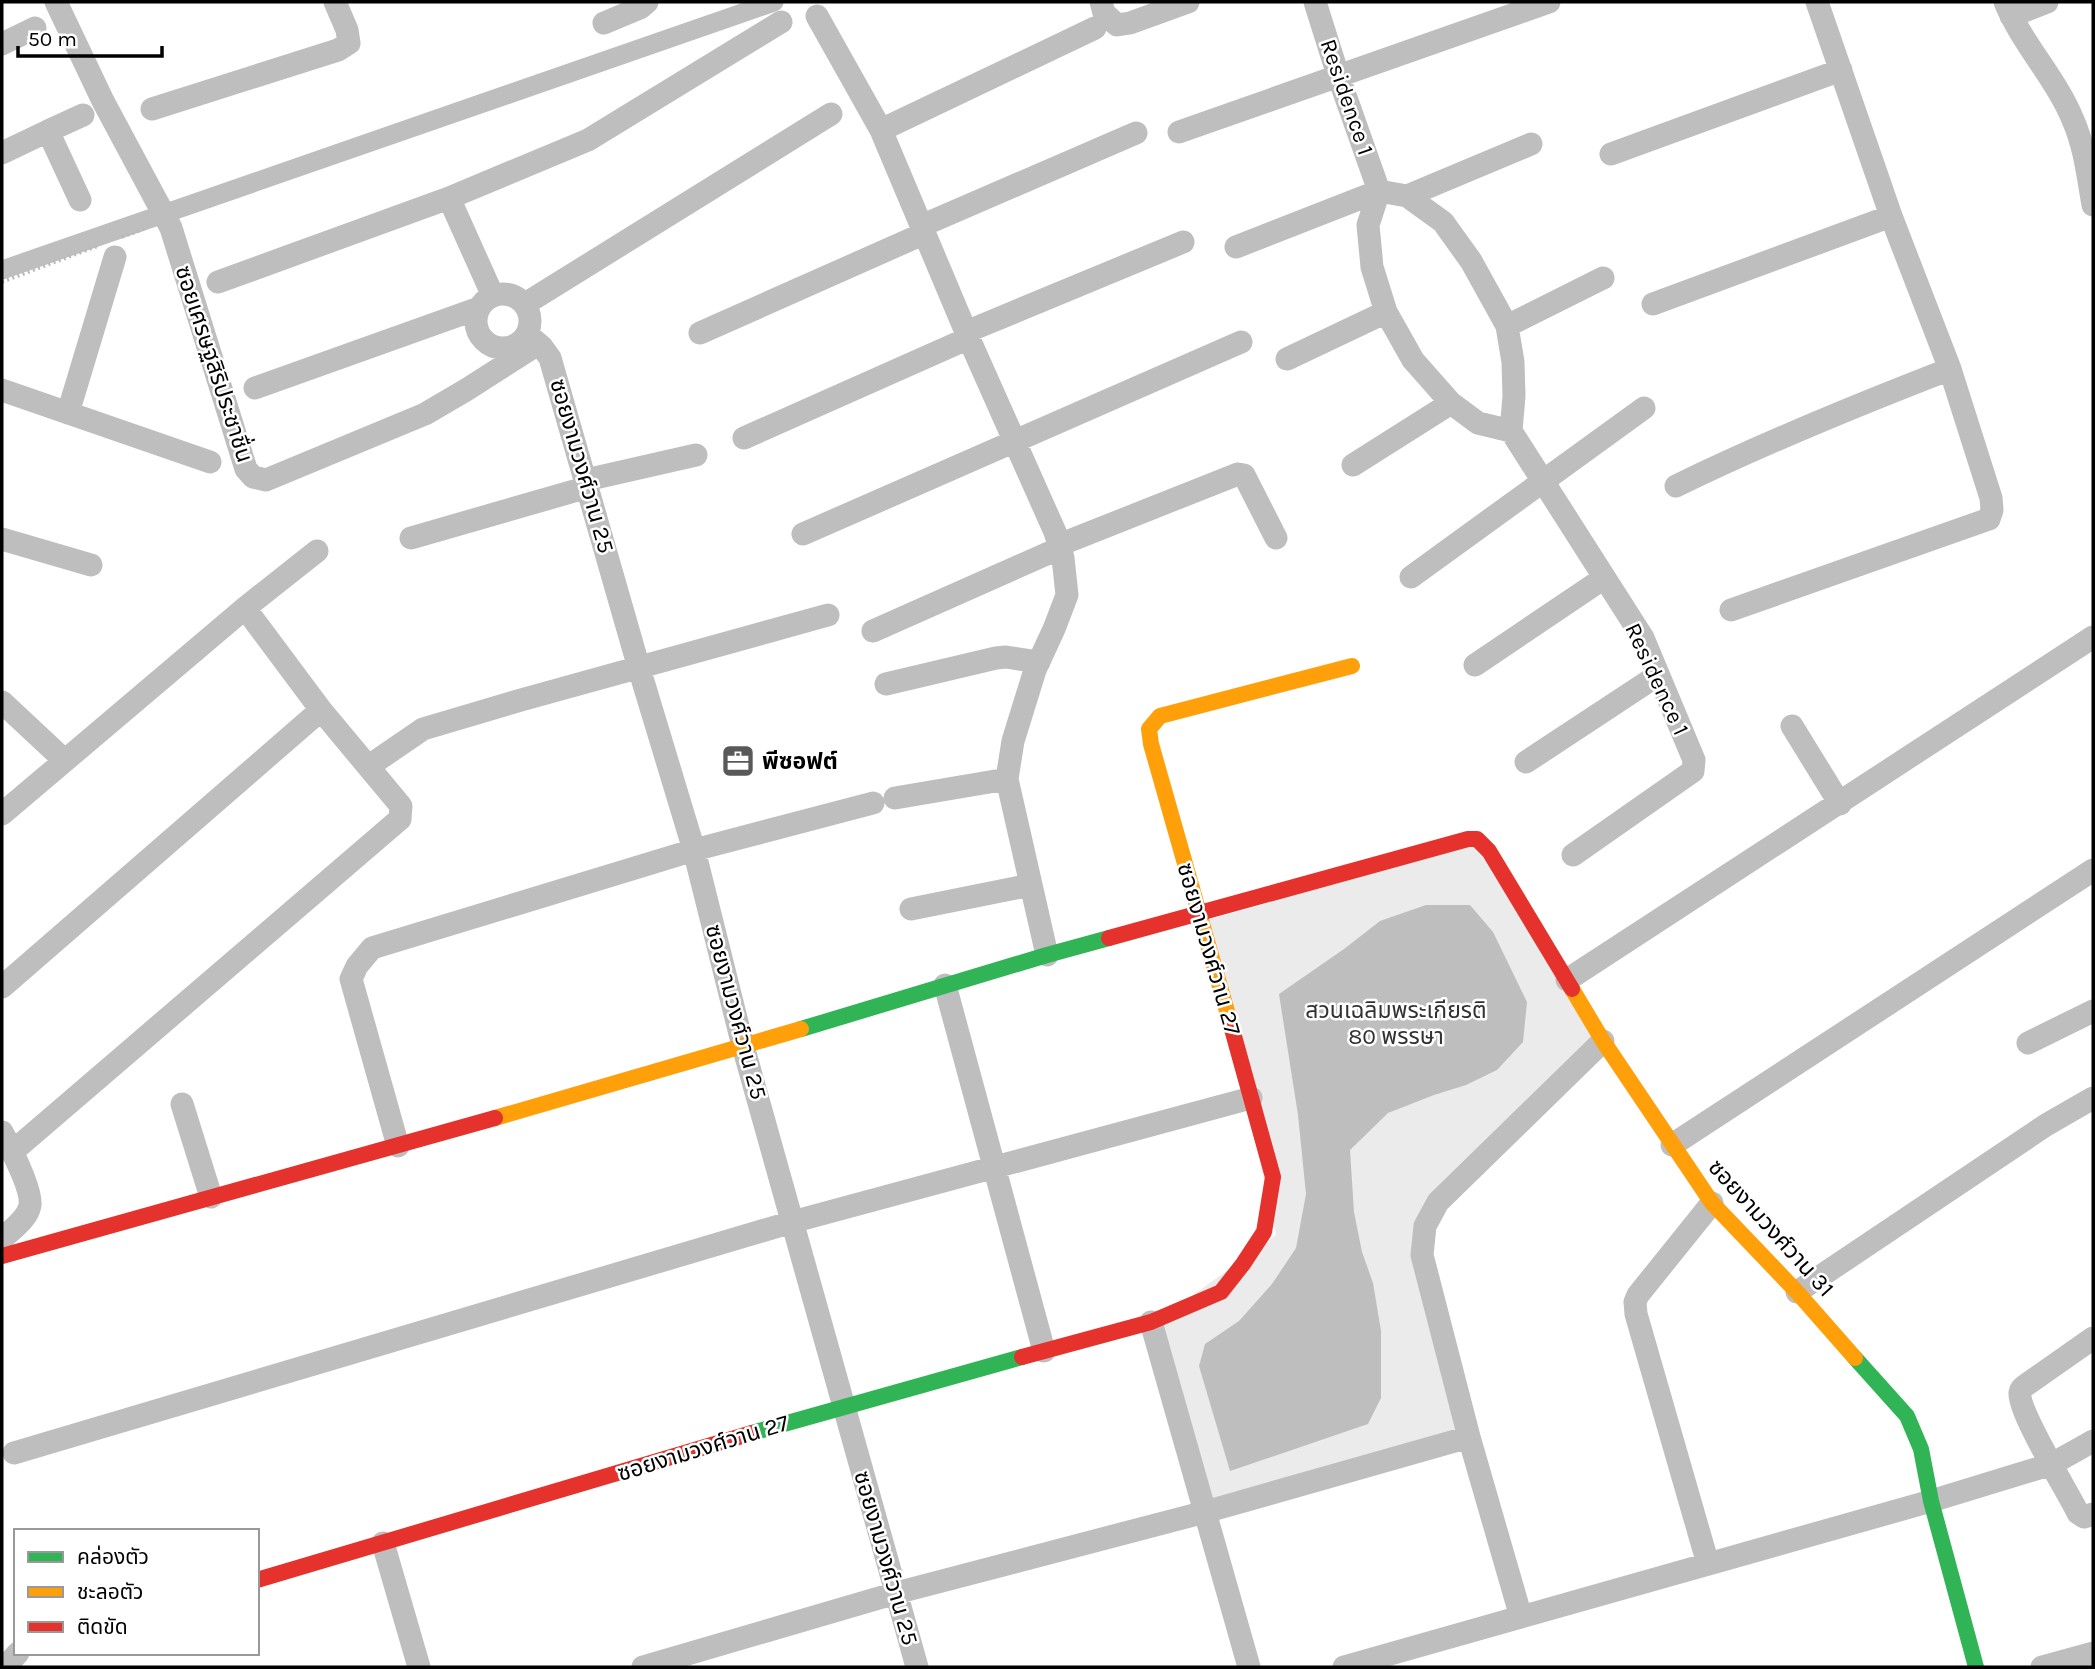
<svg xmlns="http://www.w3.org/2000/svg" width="2095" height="1669" viewBox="0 0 2095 1669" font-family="Karla,'Noto Sans Thai',sans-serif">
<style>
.green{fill:#ebebeb}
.water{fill:#bebebe}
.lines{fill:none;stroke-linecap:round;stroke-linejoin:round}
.canal{stroke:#bebebe;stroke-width:19}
.path{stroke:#b9b9b9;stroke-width:3.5;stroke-dasharray:2 3.5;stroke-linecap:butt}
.street{stroke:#bebebe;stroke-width:23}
.fast{stroke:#30b455;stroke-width:16}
.slow{stroke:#ff9f0a;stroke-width:16}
.jam{stroke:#e5322d;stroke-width:16}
.labels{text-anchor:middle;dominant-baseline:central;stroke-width:5;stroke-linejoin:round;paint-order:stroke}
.street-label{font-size:23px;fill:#000;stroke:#fff}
.poi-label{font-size:23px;font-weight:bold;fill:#000;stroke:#fff;text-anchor:start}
.park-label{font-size:23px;fill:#323232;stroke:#fff}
</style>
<rect width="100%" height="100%" fill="#fff"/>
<path class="green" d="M1477,843L1595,1040L1419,1222L1464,1434L1199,1506L1149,1327L1276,1235L1208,920Z"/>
<path class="water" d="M1426,905H1470L1493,932L1527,1002L1523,1042L1497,1070L1466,1085L1434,1095L1388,1113L1350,1150L1354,1212L1362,1252L1373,1283L1381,1331V1398L1368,1424L1230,1471L1199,1366L1205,1344L1239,1321L1272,1284L1296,1248L1306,1194L1298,1115L1279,994L1344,949L1380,921Z"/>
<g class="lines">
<path class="canal" d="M2,270L774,2"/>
<path class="path" d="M122,237L144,229
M2,282L98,246"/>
<path class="street" d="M56,2L103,101L171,228L246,469L253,477L266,480L425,414L466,390L538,344
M1101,2L1104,13L1117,25L1130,23L1188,2
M1315,2L1338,75L1379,191L1368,225L1372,267L1386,312L1413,360L1451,403L1478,423L1511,431
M2005,2C2022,44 2056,78 2073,120C2085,147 2088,177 2093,205
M817,16L881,130L966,332L1055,532L1063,558L1067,595L1054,629L1035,670L1013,741L1007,779L1047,955
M2011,16L2047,2
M604,23L640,8L647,2
M2,44L35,28
M152,109L338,50L349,43L347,30L335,2
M881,130L1095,28
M48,131L83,115
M1179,132L1549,2
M2,153L48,131L80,200
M1611,154L1841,70
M1379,191L1407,196L1443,222L1471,261L1507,326L1513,362L1514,396L1511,431L1643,638L1694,760L1693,771L1573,855
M1407,196L1531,144
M449,198L588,140L781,22
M921,226L1136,133
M1236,247L1379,191
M218,282L449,198L493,296
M476 321a27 27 0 1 1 54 0a27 27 0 1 1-54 0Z
M525,304L831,114
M1653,304L1891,216
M1507,326L1603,278
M966,332L1183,242
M700,333L925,233
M527,334L542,347L550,358L639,668L694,850L743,1046L917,1667
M1287,359L1386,312
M255,388L479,308
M2,390L210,462
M68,413L115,257
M744,438L969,338
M1353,465L1451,403
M586,480L696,455
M1676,486C1766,442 1857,405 1950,369
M803,534L1241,342
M411,538L588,487
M2,539L91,565
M1059,545L1238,474L1244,475L1276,538
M1411,577L1644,408
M1731,610L1989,519L1992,510L1991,498L1950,369L1891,216L1817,2
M873,631L1060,548
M1475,665L1604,578
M886,684L996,658L1006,657L1039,662
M2,702L64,760
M1792,726L1840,804
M1526,762L1658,675
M369,766L423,729L521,700L828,615
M895,798L1007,779
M2,814L245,608L317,551
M911,909L1031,885
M1567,980L2093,637
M945,985L1044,1351
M2,987L321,710
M2028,1043L2093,1011
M182,1104L211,1197
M2,1132C10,1147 32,1189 30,1205C28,1219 11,1230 2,1239
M1672,1145L2093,870
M398,1146L351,979L357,966L372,948L694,850L873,803
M12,1152L400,819L401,806L321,710L245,608
M1797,1292L2046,1125L2093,1098
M1151,1322L1249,1667
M2093,1338L2026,1385C2022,1388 2021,1388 2020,1393C2018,1412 2068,1492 2078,1513L2084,1517L2093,1514
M14,1453L792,1222L1251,1098
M383,1543L419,1667
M1708,1564L1636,1314L1635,1302L1638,1295L1712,1203
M1521,1617L1469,1437L1422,1255L1425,1226L1438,1202L1603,1041
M5,1667L18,1653
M643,1667L896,1593L1205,1512L1469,1437
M1344,1667L1931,1501L2052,1464L2093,1441
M2042,1667L2093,1653"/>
<path class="fast" d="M801,1029L1047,955L1109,938
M1855,1358L1907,1416L1921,1449L1931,1501L1976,1667
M752,1433L1022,1357"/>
<path class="slow" d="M1572,989L1603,1041L1712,1203L1797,1292L1855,1358
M1232,1029L1151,744L1149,729L1160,716L1352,666
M495,1118L801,1029"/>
<path class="jam" d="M1109,938L1468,839H1477L1489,851L1572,989
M2,1256L495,1118
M1022,1357L1151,1322L1221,1292L1243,1264L1264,1232L1273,1177L1232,1029
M257,1580L752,1433"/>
</g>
<defs>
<symbol id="office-square" viewBox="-11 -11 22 22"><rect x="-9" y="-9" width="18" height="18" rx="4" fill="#595959" stroke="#fff"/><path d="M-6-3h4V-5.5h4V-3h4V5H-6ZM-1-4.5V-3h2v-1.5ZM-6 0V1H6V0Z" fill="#fff"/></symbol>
</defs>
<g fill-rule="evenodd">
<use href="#office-square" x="719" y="742" width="38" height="38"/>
</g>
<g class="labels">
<g class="street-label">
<text transform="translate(1347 97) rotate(71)">Residence 1</text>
<text transform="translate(214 364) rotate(72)">ซอยเศรษฐสิริประชาชื่น</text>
<text transform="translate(582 466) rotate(74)">ซอยงามวงศ์วาน 25</text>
<text transform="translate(1657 679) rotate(65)">Residence 1</text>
<text transform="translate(1209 949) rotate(74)">ซอยงามวงศ์วาน 27</text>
<text transform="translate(736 1012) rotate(75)">ซอยงามวงศ์วาน 25</text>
<text transform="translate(1771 1228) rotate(48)">ซอยงามวงศ์วาน 31</text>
<text transform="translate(703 1448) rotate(-17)">ซอยงามวงศ์วาน 27</text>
<text transform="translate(886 1558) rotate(74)">ซอยงามวงศ์วาน 25</text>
</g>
<g class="poi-label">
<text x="762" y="761">พีซอฟต์</text>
</g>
<g class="park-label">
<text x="1396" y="1010">สวนเฉลิมพระเกียรติ<tspan x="1396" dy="26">80 พรรษา</tspan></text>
</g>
</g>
<rect width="2095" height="1669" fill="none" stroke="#000000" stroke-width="7"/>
<rect x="14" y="1529" width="245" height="126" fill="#ffffff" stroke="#999999" stroke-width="2"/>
<rect x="28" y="1552" width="35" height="10" fill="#30b455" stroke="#999999" stroke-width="2"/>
<text x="77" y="1564" font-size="21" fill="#000000">คล่องตัว</text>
<rect x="28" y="1587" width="35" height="10" fill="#ff9f0a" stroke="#999999" stroke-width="2"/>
<text x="77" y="1599" font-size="21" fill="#000000">ชะลอตัว</text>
<rect x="28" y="1622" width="35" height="10" fill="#e5322d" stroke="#999999" stroke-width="2"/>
<text x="77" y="1634" font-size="21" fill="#000000">ติดขัด</text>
<path d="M18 46v10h144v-10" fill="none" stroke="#000000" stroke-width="3.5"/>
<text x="28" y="46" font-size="21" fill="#000000" stroke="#ffffff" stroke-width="5" paint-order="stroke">50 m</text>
</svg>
